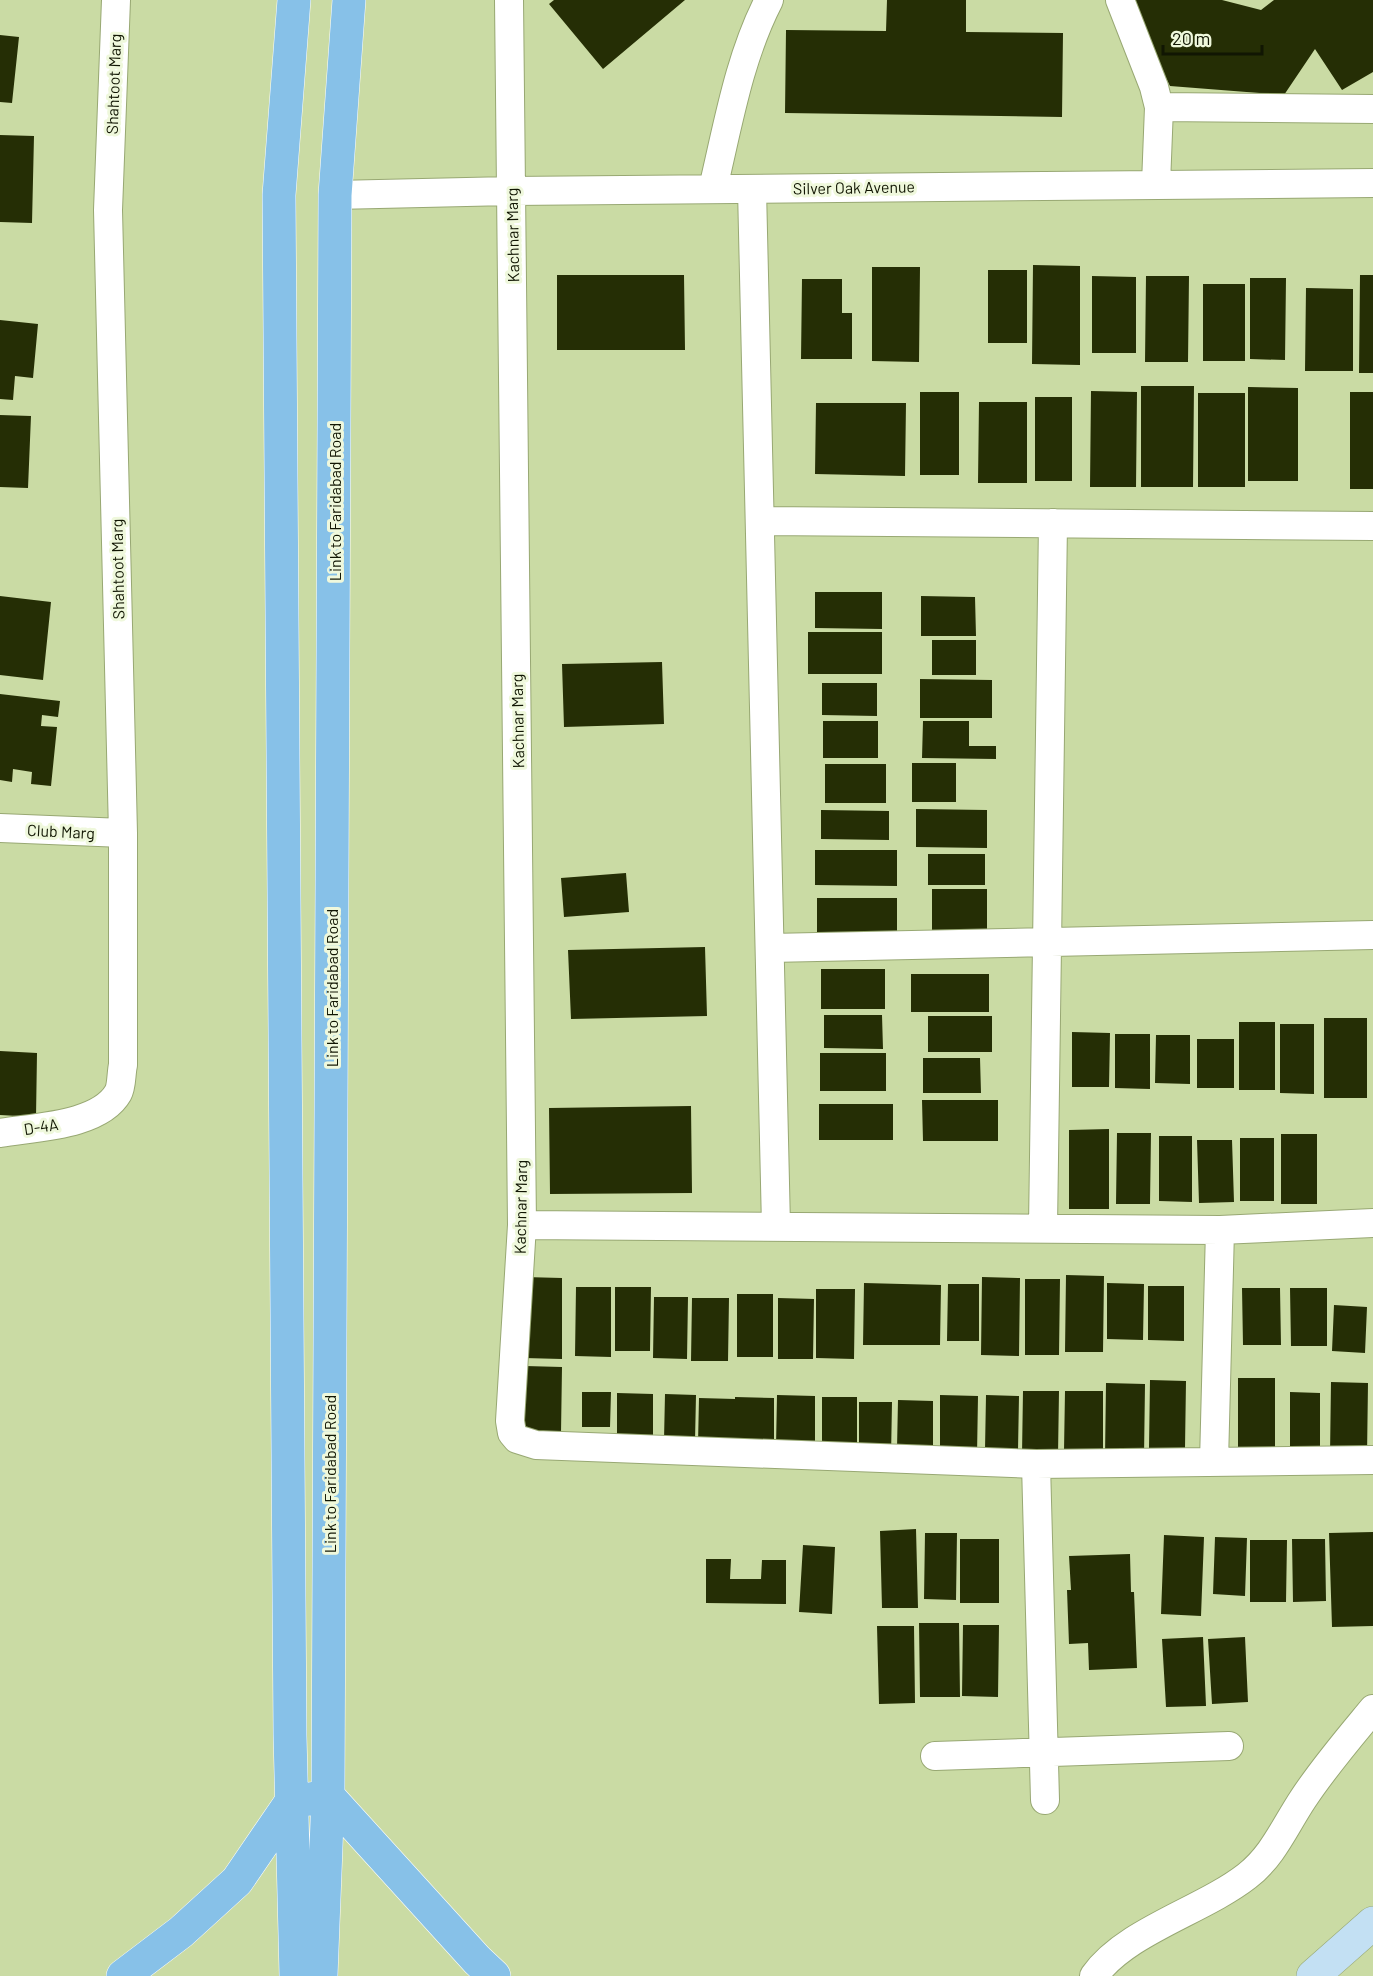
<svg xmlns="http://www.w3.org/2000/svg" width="1373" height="1976" viewBox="0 0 1373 1976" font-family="Barlow,sans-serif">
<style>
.building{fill:#252e05}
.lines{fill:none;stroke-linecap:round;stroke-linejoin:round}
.minor-casing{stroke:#98a873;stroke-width:30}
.secondary-casing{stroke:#98a873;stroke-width:34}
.primary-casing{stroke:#fff;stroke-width:34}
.minor{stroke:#fff;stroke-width:28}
.secondary{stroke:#c3e0f3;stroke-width:33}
.primary{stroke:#87c1e8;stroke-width:33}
.labels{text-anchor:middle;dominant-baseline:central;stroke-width:6;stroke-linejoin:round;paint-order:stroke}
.street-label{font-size:16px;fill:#111603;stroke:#eff8dc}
</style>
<rect width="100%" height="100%" fill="#cadba4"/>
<path class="building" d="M554,0H685L603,69L549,4Z
M887,0H966V32L1063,33L1062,117L785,113L786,30L886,31Z
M1132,0H1222L1261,10L1274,0H1373V72L1342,90L1315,49L1284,95L1170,86L1142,31Z
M0,35L19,37L12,103L0,102Z
M0,135L34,136L32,223L0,222Z
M1033,265L1080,266V365L1032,364Z
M872,267H920L919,362L872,361Z
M988,270H1027V343H988Z
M557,275H684L685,350H557Z
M1360,275H1373V373H1359Z
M1092,276L1136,277V353H1092Z
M1146,276H1189L1188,362H1145Z
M1250,278H1286L1285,360L1250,359Z
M802,279H842V313H852V359H801Z
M1203,284H1245V361H1203Z
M1306,288L1353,289V371H1305Z
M0,320L38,324L33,378L15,376L13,400L0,399Z
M1141,386H1194L1193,487H1141Z
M1248,387L1298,388V481H1248Z
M1091,391L1137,392L1136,487H1090Z
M920,392H959V475H920Z
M1350,392H1373V489H1350Z
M1198,393H1245V487H1198Z
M1035,397H1072V481H1035Z
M979,402H1027V483H978Z
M816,403H906L905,476L815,474Z
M0,415L31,416L28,488L0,487Z
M815,592H882V629L815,628Z
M0,596L51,602L43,680L0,675Z
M921,596L975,597L976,636H921Z
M808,632H882V674H808Z
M932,640H976V675H932Z
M662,662L664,724L564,727L562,664Z
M920,679L992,680V718H920Z
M822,683H877V716L822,715Z
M0,694L60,701L58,717L42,715L41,726L57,727L51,786L31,784L32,772L13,769L12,782L0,780Z
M823,721H878V758H823Z
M923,721H969V746H996V759L922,758Z
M912,763H956V802H912Z
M825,764H886V803H825Z
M916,809L987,810V848L916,847Z
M821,810L889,811V840L821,839Z
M815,850H897V886L815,885Z
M928,854H985V885H928Z
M626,873L629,912L564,917L561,878Z
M932,889H987V936L932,935Z
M817,898H897V935L817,934Z
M705,947L707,1016L571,1019L568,950Z
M821,969H885V1009H821Z
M911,974H989V1012H911Z
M824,1015H882L883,1049L824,1048Z
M928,1016H992V1052H928Z
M1324,1018H1367V1098H1324Z
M1239,1022H1275V1090H1239Z
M1280,1024H1314V1094L1280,1093Z
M1072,1032L1110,1033L1109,1087H1072Z
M1115,1034H1150V1089L1115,1088Z
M1156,1035H1190V1084L1155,1083Z
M1197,1039H1234V1088H1197Z
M0,1051L37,1053L36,1117L0,1115Z
M820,1053H886V1091H820Z
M923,1058H980L981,1093H923Z
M922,1100H998V1141H923Z
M819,1104H893V1140H819Z
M691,1106L692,1193L550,1194L549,1108Z
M1109,1129V1209H1069V1130Z
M1117,1133H1151L1150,1204H1116Z
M1281,1134H1317V1204H1281Z
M1159,1136H1192V1202L1159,1201Z
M1240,1138H1274V1201H1240Z
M1197,1140H1232L1234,1202L1199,1203Z
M1066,1275L1104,1276L1103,1352H1065Z
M524,1277L562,1278V1359L524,1358Z
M982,1277L1020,1278L1019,1356L981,1355Z
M1025,1279H1060L1059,1355H1025Z
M864,1283L941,1285L940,1345H863Z
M1107,1283L1144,1284L1143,1340L1107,1339Z
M948,1284H979V1341H947Z
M1148,1286H1184V1341L1148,1340Z
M576,1287H611V1357L575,1356Z
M615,1287H651L650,1351H615Z
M1242,1288H1280L1281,1345H1243Z
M1290,1288H1327V1346H1291Z
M816,1289H855L854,1359L816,1358Z
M737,1294H773V1357H737Z
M654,1297H688L687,1359L653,1358Z
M692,1298H729L728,1361H691Z
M778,1298L814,1299L813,1359H778Z
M1334,1305L1367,1307L1365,1353L1332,1351Z
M525,1366L562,1367L561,1433L524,1432Z
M1238,1378H1275V1454H1238Z
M1150,1380L1186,1381L1185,1448H1149Z
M1331,1382L1368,1383L1367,1456L1330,1455Z
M1106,1383L1145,1384L1144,1457H1105Z
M1023,1391H1059L1058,1455H1022Z
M1065,1391H1103V1452L1064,1451Z
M582,1392H611L610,1427H582Z
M1290,1392L1320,1393V1456H1290Z
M617,1393L653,1394V1441H617Z
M665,1394L696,1395L695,1441L664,1440Z
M777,1395L815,1396V1447H776Z
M940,1395L978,1396L977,1455H940Z
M986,1395L1019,1396L1018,1450H985Z
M735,1397L774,1398V1449L698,1444L699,1398L735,1399Z
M822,1397H857V1455L822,1454Z
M898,1400L933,1401V1450L897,1449Z
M859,1402H892L891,1457L859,1456Z
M916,1529L918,1608H882L880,1531Z
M1373,1532V1626L1332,1627L1329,1533Z
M925,1533H957L956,1600L924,1599Z
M1164,1535L1204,1537L1201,1616L1161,1614Z
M1215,1537L1247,1538L1245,1596L1213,1594Z
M960,1539H999V1603H960Z
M1292,1539H1325L1326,1601L1293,1602Z
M1250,1540H1287L1286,1602H1250Z
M803,1545L835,1547L832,1614L799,1612Z
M1130,1554L1131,1592H1134L1137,1668L1089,1670L1088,1643L1069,1644L1067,1590H1071L1069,1556Z
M706,1559H731L730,1579H761L762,1560H786V1604L706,1603Z
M919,1623H959L960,1697H920Z
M963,1625H999L998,1697L962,1696Z
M877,1626H914L915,1703L879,1704Z
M1203,1637L1206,1706L1166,1707L1162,1639Z
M1245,1637L1248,1702L1212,1704L1208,1639Z"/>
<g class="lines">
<defs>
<path id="minor" d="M509,0L522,1225L510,1421L512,1433L517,1439L536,1445L1036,1464L1373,1460
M1120,0L1154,87L1159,107L1156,184
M1159,107L1373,109
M713,188C728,125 739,58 769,0
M752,189L776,1226
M335,195L511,191L1373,183
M760,521L1373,526
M0,828L123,833
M770,948L1373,935
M0,1133C34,1127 99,1126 118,1093C122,1086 121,1073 123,1065V833L108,210L116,0
M522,1225L1220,1230L1373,1223
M1043,1228L1053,523
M1214,1462L1220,1230
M1036,1464L1045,1800
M935,1756L1229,1746
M1094,1976C1126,1931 1202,1911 1247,1876C1273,1856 1285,1826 1303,1799C1324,1767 1349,1738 1373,1709"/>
<path id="secondary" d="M1313,1976L1373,1923"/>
<path id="primary" d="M294,0L279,195L290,1735L296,1976
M123,1976L181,1932L237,1881L291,1802L328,1796L477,1960L494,1976
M321,1976L328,1796L335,195L349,0"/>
</defs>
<use href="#minor" class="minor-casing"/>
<use href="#secondary" class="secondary-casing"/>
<use href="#primary" class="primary-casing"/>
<use href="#minor" class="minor"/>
<use href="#secondary" class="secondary"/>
<use href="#primary" class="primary"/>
</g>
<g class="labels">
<g class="street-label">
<text transform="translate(113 84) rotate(-88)">Shahtoot Marg</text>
<text transform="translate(854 187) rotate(-1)">Silver Oak Avenue</text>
<text transform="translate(512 235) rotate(-91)">Kachnar Marg</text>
<text transform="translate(334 502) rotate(-90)">Link to Faridabad Road</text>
<text transform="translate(117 569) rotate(-91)">Shahtoot Marg</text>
<text transform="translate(517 721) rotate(-91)">Kachnar Marg</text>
<text transform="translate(61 831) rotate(3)">Club Marg</text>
<text transform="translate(331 988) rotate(-90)">Link to Faridabad Road</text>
<text transform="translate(41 1126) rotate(-9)">D-4A</text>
<text transform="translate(520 1207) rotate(-89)">Kachnar Marg</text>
<text transform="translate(329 1474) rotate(-90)">Link to Faridabad Road</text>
</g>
</g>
<path d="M1163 45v9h99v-9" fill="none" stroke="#111603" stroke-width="3"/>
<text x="1172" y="45" font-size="18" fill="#111603" stroke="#eff8dc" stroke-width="4.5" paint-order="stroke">20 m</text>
</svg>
